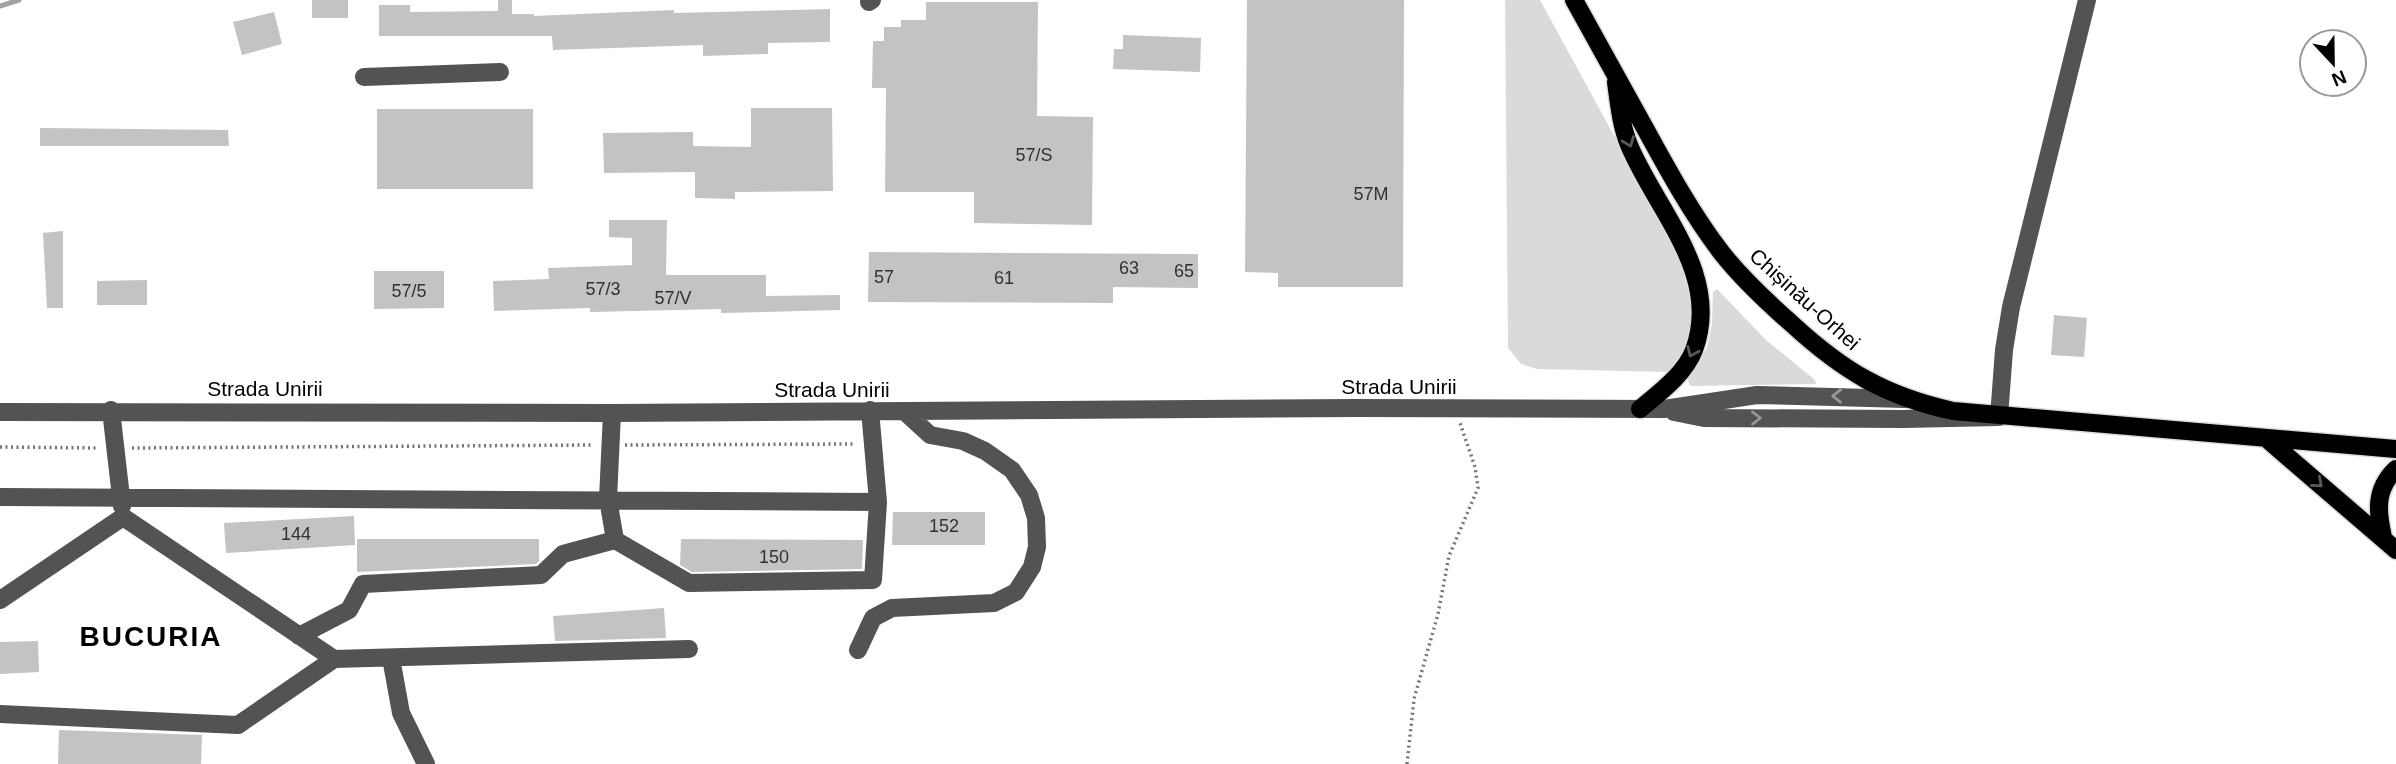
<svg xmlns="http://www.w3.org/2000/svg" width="2396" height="764" viewBox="0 0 2396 764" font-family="Helvetica,sans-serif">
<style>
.green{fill:#dadada}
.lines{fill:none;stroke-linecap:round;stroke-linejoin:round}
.stream{stroke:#a1a1a1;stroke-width:5}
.building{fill:#c3c3c3}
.major-casing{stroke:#dbdbdb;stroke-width:21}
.path{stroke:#757575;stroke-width:3.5;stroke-dasharray:2 3.5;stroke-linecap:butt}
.minor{stroke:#535353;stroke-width:18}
.major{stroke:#000;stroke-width:18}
.oneway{stroke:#595959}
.oneway2{stroke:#989898}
.labels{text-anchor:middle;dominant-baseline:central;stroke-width:6;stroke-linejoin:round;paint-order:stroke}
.number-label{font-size:18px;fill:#313131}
.street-label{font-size:21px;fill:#000;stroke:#fff}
.district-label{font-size:28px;font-weight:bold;letter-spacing:2px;fill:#000;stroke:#fff}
</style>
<rect width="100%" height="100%" fill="#fff"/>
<path class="green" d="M1505,0H1540L1683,262C1691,286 1696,314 1689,340C1686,352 1675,362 1667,372L1537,369L1521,364L1508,348Z
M1717,289L1766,340L1815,380L1816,384L1690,386L1688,380L1707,348L1712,324L1713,292Z"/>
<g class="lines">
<path class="stream" d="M0,6L19,0"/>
</g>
<path class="building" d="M312,0H348V18H312Z
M498,0H512V14H534V16L674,10V13L830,9V42L768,43V54L703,56V45L553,50L552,36H379V5H410V12L498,11Z
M1247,0H1404L1403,287H1278V273L1245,272Z
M926,2H1038L1037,116L1093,117L1092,225L974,223V192H885L886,88H872L873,41H884V27H901V20H926Z
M274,12L282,44L242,55L233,22Z
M1123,35L1201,38L1200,72L1113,69L1114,49H1123Z
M751,108H832L833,191L735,192V199L695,198V172L604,173L603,133L693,132V146L751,147Z
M377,109H533V189H377Z
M40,128L228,130L229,146H40Z
M609,220H667L666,275H766V296L840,295V310L721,313V309L590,312V308L494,311L493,281L549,279L548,268L632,265V238L609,237Z
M63,231V308H47L43,233Z
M869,252L1198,254V288L1113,287V303L868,302Z
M374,271H444V308L374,309Z
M147,280V305H97V281Z
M2054,315L2087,318L2084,357L2051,355Z
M893,512H985V545H892Z
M354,516L355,545L226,553L224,523Z
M357,539H539V561L536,564L357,572Z
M681,539L863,540L862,569L692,572L680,565Z
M664,608L666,638L555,641L553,616Z
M38,641L39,672L0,674V642Z
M59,730L202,735L201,764H58Z"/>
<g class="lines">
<defs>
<path id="major" d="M1574,0C1598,43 1622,87 1646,130C1669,172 1692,214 1721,252C1742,279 1767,302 1792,324C1843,371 1885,396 1953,411L2396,449
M1616,82C1619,104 1621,125 1629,145C1656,210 1722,274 1694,350C1685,374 1659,393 1640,409
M2267,439L2396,550
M2383,537C2377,511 2375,489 2396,469"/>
</defs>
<use href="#major" class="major-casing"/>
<path class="path" d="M625,445L855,444
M0,447L99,448
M132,448L593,445
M1407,764L1414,699L1438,614L1449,556L1478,488L1475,467L1460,423"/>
<path class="minor" d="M869,2L872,0
M364,77L500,72
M111,410L122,506
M0,412L612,413L1356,408L1664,409L1757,395L1905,399
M1674,412L1704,418L1903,419L1999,417L2004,350L2011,307L2087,0
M612,413L608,499L615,540
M0,497L878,502
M0,600L123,517L334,659L689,649
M299,636L349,610L363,584L541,575L563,554L615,540L689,583L873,580L878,502L870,410
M858,650L873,618L892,608L994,603L1016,592L1032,567L1037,547L1036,518L1029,495L1012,470L985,451L963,441L930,435L905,412
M391,658L401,713L426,764
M0,714L238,725L334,659"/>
<use href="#major" class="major"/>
</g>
<defs><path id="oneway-chevron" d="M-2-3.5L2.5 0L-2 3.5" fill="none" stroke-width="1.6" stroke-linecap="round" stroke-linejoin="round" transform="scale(1.75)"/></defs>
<g class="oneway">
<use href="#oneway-chevron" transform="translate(1629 142) rotate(69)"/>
<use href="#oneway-chevron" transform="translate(1692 352) rotate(114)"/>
<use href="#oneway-chevron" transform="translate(2318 483) rotate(41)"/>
</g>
<g class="oneway2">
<use href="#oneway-chevron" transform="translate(1837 396) rotate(-179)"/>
<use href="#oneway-chevron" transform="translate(1756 418)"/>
</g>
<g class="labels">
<g class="number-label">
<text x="1034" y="155">57/S</text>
<text x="1371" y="194">57M</text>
<text x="1129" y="268">63</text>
<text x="1184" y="271">65</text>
<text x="884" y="277">57</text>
<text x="1004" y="278">61</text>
<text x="603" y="289">57/3</text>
<text x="409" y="291">57/5</text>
<text x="673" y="298">57/V</text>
<text x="944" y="526">152</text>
<text x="296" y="534">144</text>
<text x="774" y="557">150</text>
</g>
<g class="street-label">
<text transform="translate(1805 299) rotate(42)">Chișinău-Orhei</text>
<text x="1399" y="386">Strada Unirii</text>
<text x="265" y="388">Strada Unirii</text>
<text x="832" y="389">Strada Unirii</text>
</g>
<g class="district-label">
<text x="151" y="636">BUCURIA</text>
</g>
</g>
<g transform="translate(2333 63) rotate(158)"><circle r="33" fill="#ffffff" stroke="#999999" stroke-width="2"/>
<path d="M0-5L12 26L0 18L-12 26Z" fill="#000000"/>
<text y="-10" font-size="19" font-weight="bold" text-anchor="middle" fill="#000000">N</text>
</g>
</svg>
